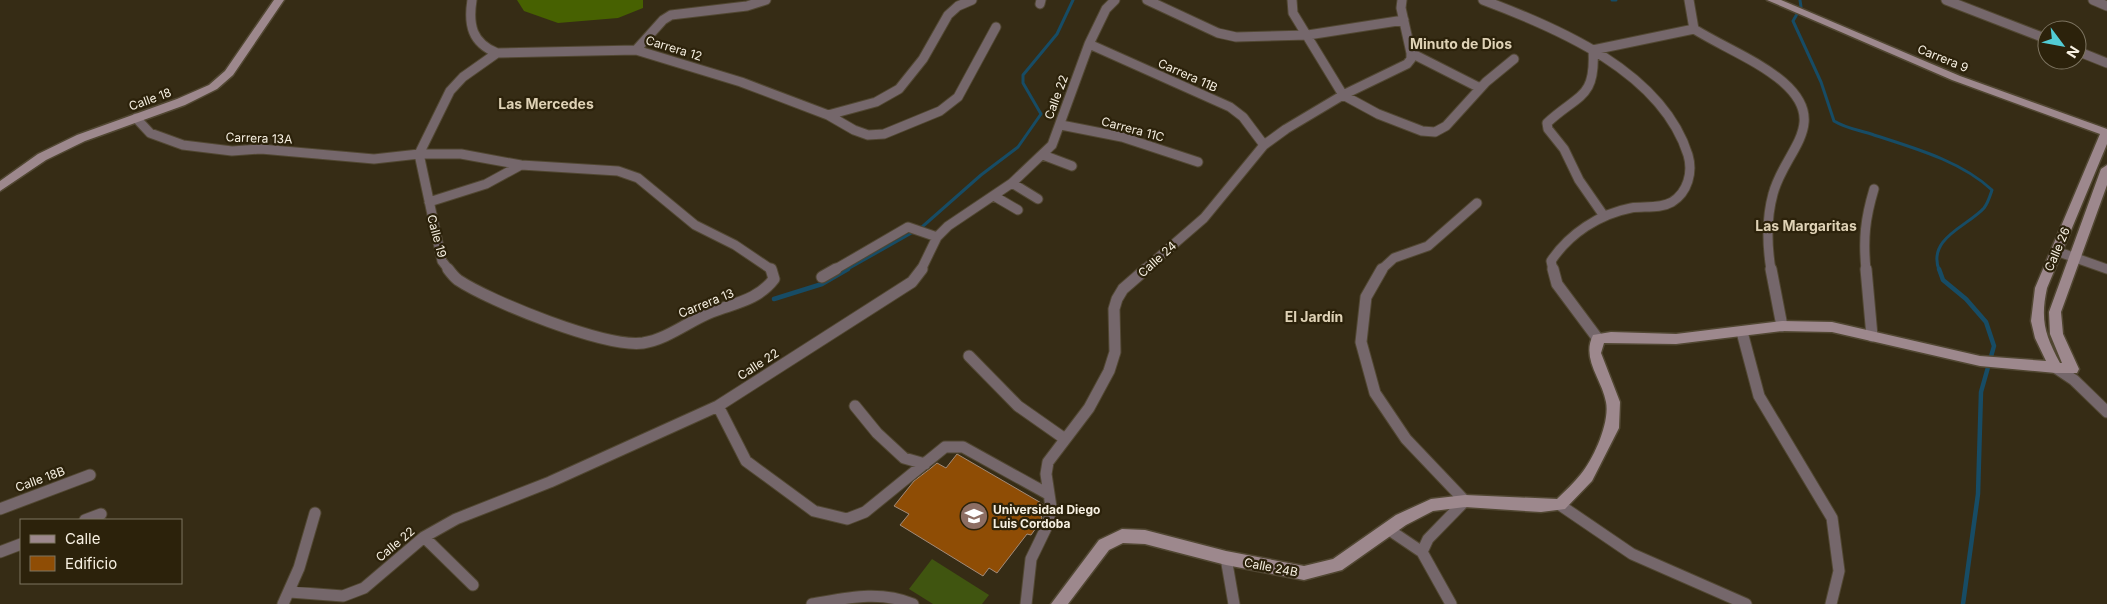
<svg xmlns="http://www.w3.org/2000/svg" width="2107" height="604" viewBox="0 0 2107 604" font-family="Inter,sans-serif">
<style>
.green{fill:#405510}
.forest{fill:#476101}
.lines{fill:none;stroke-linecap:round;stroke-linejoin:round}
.stream-far1{stroke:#174c65;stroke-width:3}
.stream{stroke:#174c65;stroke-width:4.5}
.building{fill:#8f4d05;stroke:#a38b79}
.street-far1-casing{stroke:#514732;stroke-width:11}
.street-casing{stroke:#514732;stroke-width:13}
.secondary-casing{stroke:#514732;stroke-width:3}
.street-far1{stroke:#75676b;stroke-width:9}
.street{stroke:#75676b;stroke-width:11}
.secondary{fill:#9d888d;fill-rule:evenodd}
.labels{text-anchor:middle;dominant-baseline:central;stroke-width:4.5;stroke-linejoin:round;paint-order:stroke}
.street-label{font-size:12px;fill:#f7f0e2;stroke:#2c220b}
.poi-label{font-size:12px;font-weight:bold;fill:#f7f0e2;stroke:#2c220b;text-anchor:start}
.neighbourhood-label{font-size:14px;font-weight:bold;fill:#dfd2b6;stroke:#2c220b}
</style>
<rect width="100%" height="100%" fill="#362c15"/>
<path class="green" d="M932,559L989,595L982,604H933L909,589Z"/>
<path class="forest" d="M517,0H643V8L618,18L558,23L524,11Z"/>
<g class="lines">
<path class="stream-far1" d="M1612,0H1616
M1800,0L1801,7L1793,21L1821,82L1834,121C1847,129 1860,130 1874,135C1914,148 1961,161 1992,190C1990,196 1988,203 1984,208C1968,226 1927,238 1939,270
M922,227L981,175L1018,147L1041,114L1023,83V75L1057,34L1073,0
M846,270L915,231"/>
<path class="stream" d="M1939,269L1943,280L1966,299L1986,322L1994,346L1981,392L1978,494L1963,604
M774,299L822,284L848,269"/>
</g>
<path class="building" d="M957,454L1043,504L1037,513L1042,517L1041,521L1031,535L1027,534L997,573L989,568L983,576L900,525L909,514L894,506L914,481L931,468L937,463L946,468Z"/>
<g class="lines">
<defs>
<path id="street-far1" d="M472,0C468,25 472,43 497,53L636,50L741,82L828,115L854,130L868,135L884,134L940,111L958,97L996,27
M1147,0L1218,33L1236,37L1308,35L1404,20
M1292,0L1293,13L1343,95L1378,114L1422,131L1435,132L1446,126L1486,82L1514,59
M1483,0C1558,28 1662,72 1688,155C1693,172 1688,192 1672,202C1660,209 1644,206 1631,208C1599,214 1569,234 1551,261L1553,270
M1689,0L1694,29C1723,47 1757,60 1783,82C1831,124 1784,151 1773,194C1766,219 1767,245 1771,270
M1946,0L2047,39
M2093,0L2107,6
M1040,4L1041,0
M1089,44L1230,107L1243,117L1264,145
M636,50L663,20L671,15L747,6L766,0
M2077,51L2107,63
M1411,53L1480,88
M828,115L876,102L899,89L923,59L948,15L958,6L972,0
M136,118L150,133L183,145L232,151L261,149L374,159L419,154
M1061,125L1122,137L1198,162
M419,154H461L521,165L618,171L638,178L695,225L735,245L772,270
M419,154L442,261L449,270
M419,154L450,91L463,77L497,53
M1043,155L1072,166
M1012,183L1038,199
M994,196L1018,210
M429,202L486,184L521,165
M1604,216L1579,180L1564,149L1548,129L1547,123C1578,94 1596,99 1593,50L1694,29
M2056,251L2107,269
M834,270L908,227L937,237
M921,270L937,237L948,226L1012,183L1052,145L1089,44L1106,9L1115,0
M1144,270L1204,218L1264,145L1286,129L1343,95L1407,64L1411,59V53L1401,8L1402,0
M1381,270L1394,258L1428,246L1477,203
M1866,270C1863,239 1865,219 1874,189"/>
<path id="street" d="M448,269C451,273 454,277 458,280C491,302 606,348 643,343C668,339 689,321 712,312C735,303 758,300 774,279L771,269
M1382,269L1366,297L1361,342L1375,393L1406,439L1465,501L1428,539L1422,552L1451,604
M1553,269L1557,284L1598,339
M1771,269L1782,326
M1866,269L1872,336
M822,277L836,269
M1742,332L1759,396L1832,518L1839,571L1831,604
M969,356L1018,406L1065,439
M2056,368L2074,380L2107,412
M718,406L746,461L814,511L847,519L865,512L945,447H963L1048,494
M855,406L877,433L904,458L925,464
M1560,505L1632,554L1746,604
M0,509L90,475
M85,520L101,514
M1388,529L1422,552
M424,537L473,585
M0,552L21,544
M1226,558L1234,604
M290,592L343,596L364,588L424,537L456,519L550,482L718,406L912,282L922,269
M283,604L299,568L315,513
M812,604C847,598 879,590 913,604
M1026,604L1031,559L1048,524L1051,507L1046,474L1048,462L1089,408L1109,371L1115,352L1114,309L1117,299L1123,289L1146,269"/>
<path id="secondary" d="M274,0H284L233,75L217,89L185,105L85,141L46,160L0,191V181L38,154L77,135L177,99L209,85L225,71Z
M1767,0H1781L1960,76L2107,129V144L2047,288C2040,320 2045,335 2060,363H2062L2050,334L2049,312L2101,169L2107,165V185L2061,312L2063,334L2079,369L2077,373H2056L1980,366L1832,332L1782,331L1676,344L1604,343L1601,353L1620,402L1619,428L1592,481L1565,509L1541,512L1465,507L1433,511L1406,525L1342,570L1304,580L1226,565L1145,544L1123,543L1109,550L1068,604H1051L1099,540L1122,529L1145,530L1226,551L1304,566L1333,559L1396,515L1431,499L1465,495L1557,499C1565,491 1574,483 1581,474C1594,458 1610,422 1606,402C1602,379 1581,359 1593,335L1611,332L1676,334L1782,321L1832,322L1980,356L2046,361L2035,338L2031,321L2035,288L2100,134L1952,80Z"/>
</defs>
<use href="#street-far1" class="street-far1-casing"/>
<use href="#street" class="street-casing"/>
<use href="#secondary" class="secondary-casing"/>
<use href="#street-far1" class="street-far1"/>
<use href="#street" class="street"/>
<use href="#secondary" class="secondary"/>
</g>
<defs>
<symbol id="university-disc" viewBox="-11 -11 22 22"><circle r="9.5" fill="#8d6e63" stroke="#2c220b"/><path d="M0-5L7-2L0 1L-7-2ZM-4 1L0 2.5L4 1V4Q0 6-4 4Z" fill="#fff"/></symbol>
</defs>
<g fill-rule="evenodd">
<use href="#university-disc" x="958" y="500" width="32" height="32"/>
</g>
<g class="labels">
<g class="street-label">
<text transform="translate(674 48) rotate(17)">Carrera 12</text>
<text transform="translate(1943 58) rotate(22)">Carrera 9</text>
<text transform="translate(1188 75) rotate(24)">Carrera 11B</text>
<text transform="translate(1056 97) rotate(-70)">Calle 22</text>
<text transform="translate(150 99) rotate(-20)">Calle 18</text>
<text transform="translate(1133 129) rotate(15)">Carrera 11C</text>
<text transform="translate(259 138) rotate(2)">Carrera 13A</text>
<text transform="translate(437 236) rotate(75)">Calle 19</text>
<text transform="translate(2057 249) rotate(-67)">Calle 26</text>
<text transform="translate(1157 259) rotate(-42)">Calle 24</text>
<text transform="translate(706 303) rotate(-22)">Carrera 13</text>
<text transform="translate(758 364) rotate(-33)">Calle 22</text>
<text transform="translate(40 479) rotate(-20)">Calle 18B</text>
<text transform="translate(395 544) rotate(-40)">Calle 22</text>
<text transform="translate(1271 567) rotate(11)">Calle 24B</text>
</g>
<g class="poi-label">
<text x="993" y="509">Universidad Diego<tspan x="993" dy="14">Luis Cordoba</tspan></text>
</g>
<g class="neighbourhood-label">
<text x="1461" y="43">Minuto de Dios</text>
<text x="546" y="103">Las Mercedes</text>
<text x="1806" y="225">Las Margaritas</text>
<text x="1314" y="316">El Jardín</text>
</g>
</g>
<rect x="20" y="519" width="162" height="65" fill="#2c220b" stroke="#7d7461"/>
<rect x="30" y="535" width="25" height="8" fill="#9d888d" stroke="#7d7461"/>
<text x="65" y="544" font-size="15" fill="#f7f0e2">Calle</text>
<rect x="30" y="556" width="25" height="15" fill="#8f4d05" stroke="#7d7461"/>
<text x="65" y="569" font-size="15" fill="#f7f0e2">Edificio</text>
<g transform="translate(2062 45) rotate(122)"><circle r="24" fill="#2c220b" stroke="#7d7461"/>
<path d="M0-4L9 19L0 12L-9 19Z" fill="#52ccd5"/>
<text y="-8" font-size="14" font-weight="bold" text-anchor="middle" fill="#f7f0e2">N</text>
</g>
</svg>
